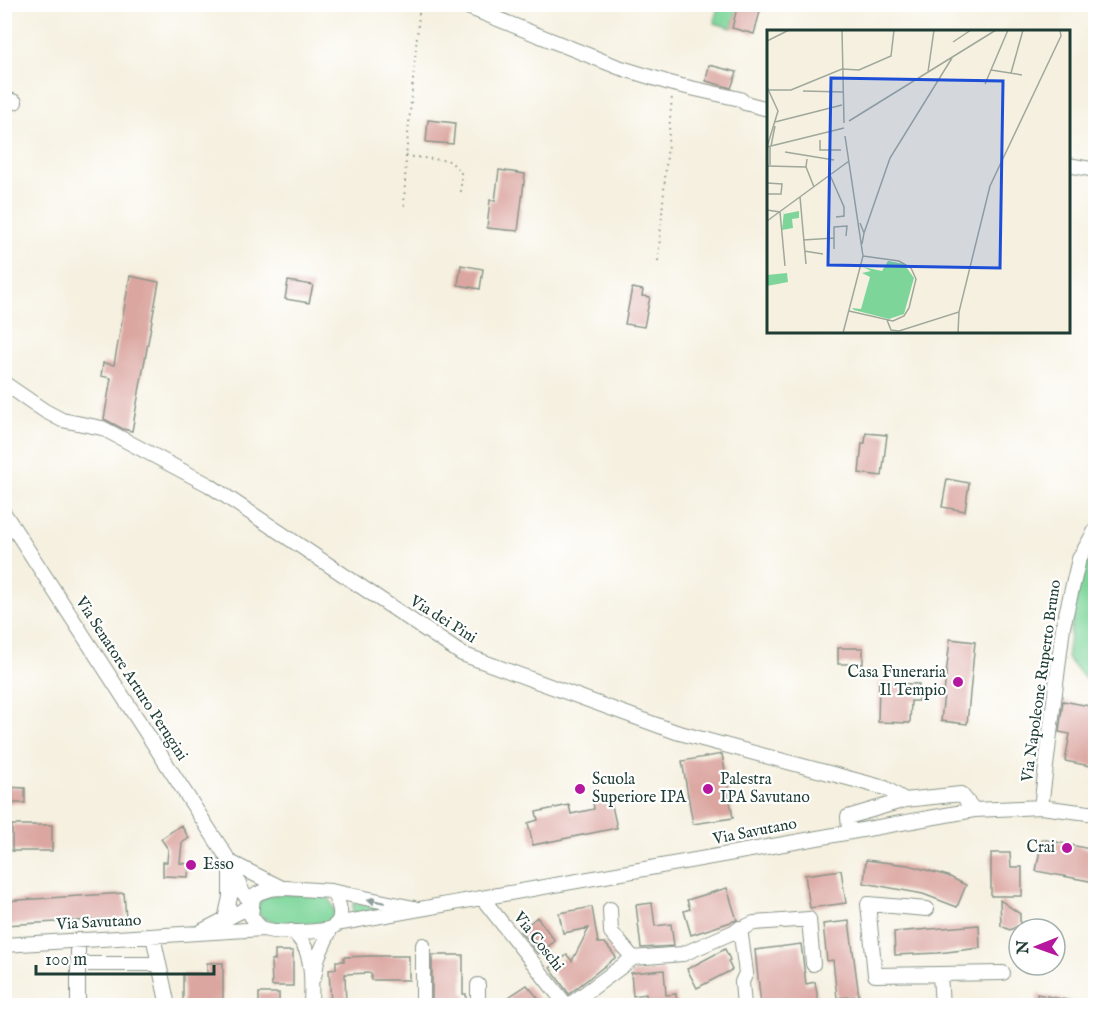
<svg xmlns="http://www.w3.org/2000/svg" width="1100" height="1010" viewBox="0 0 1100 1010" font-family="'IM FELL English',serif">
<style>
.green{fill:#7dd59a;stroke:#4e8967;stroke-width:1.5}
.building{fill:#dba6a0}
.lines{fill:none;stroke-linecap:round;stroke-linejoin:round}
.minor-casing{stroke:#8a968a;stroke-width:16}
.path{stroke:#8a968a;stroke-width:2;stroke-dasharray:1.5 4.5;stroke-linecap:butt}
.minor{stroke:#fff;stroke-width:14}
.oneway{fill:#8f9e9a}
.poi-dot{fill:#b5179e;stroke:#fff;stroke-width:2}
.labels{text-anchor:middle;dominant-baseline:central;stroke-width:4.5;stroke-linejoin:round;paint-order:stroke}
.street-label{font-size:16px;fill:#1f3d34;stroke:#fff}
.poi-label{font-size:16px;fill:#1f3d34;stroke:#fff;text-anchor:start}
.inset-road{fill:none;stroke:#9fa89b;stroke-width:1.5}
.view{fill:#1d4ed8;fill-opacity:0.15;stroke:#1d4ed8;stroke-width:3}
.inset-edge{fill:none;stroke:#1f3d34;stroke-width:3}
</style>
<rect width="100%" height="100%" fill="#fff"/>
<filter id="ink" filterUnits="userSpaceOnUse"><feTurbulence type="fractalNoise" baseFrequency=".0167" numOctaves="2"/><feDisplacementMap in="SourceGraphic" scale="12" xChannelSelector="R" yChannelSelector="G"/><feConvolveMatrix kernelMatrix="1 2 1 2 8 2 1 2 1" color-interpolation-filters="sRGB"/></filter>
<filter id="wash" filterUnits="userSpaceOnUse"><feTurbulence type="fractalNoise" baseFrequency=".008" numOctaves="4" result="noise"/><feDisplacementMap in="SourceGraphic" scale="24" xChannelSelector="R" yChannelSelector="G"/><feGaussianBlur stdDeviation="1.35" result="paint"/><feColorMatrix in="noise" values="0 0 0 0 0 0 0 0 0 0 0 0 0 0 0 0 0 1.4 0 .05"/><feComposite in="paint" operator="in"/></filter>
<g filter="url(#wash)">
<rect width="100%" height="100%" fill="#f5f0df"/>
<path class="green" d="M719,5H738L732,28L714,23Z
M1095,543V685L1090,684L1067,658C1071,626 1078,570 1095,543Z
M278,893L322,896L329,898L335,912L331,920L326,923C304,924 274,929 257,913C257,898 265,897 278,893Z
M353,903L386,908L353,916Z"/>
<g id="blocks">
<path class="building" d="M738,4H762L754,34L732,28Z
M709,65L737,72L731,88L706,81Z
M428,120L455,123L453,144L426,142Z
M499,170L525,174L518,231L487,228L490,200L495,201Z
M461,265L483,269L480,289L458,285Z
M130,276L159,282L132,431L123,429L104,419L111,378L101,376L103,363L114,365Z
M288,281L313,285L309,303L285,299Z
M632,288L643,290L642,296L650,297L644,327L625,324Z
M866,433L887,435L882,476L859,473L862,443H865Z
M947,479L969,483L965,511L942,507Z
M950,639L975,642L967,724L941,721Z
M838,648H863V664H838Z
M879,683L919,684L918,701H911L910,723L878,722Z
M1063,701L1095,707V767L1065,761L1070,734L1059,732Z
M722,754L733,818L693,824L682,761Z
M6,787L25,788V803H4Z
M610,797L617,828L533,845L528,823L538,820L536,812L569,805L571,814L594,809L593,801Z
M12,825H52V851H12Z
M181,825L189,838L182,843L180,863L189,864L188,877L163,876V862H167L168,849L161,839Z
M1042,839L1095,850V882L1036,871Z
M991,853H1010L1011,867H1022V896H991Z
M866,860L908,865L948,876L966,885L957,907L923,894L864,883Z
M841,870L846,903L810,908L805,875Z
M727,888L737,920L691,935L684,911L690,909L687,900Z
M124,893L126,918L4,925V901Z
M1000,900L1020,914V925L1010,930L1001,926Z
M652,903L655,926L671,924L674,946L641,948L636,905Z
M592,907L598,943H605L616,957L569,994L550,968L567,955L572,961L589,928L563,933L559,913Z
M537,917L555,941L538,954L520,931Z
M849,921L859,996L837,998L833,960L827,961L823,924Z
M979,925L980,948L938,953L895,955L894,932Z
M801,944L806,984L815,982L819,1005H761L755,950Z
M725,949L730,960L728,961L732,970L697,988L687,969Z
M275,951H293V986H272L271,960H275Z
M432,955H463V994H466V1005H432Z
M371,956H409V980H371V973L345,974L346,1005H331L329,970L336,969V961H344V957Z
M207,963H223V1005H183V974H207Z
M664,970L666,995L676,994L677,1005H647L646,994L633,996L631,973Z
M527,985L544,1005H516L509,997Z
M259,993H279V1005H259Z
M1037,994L1072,1001L1071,1005H1037Z"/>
</g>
</g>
<g filter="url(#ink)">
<use href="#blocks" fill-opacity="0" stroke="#8a968a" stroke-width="1.5"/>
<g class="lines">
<defs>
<path id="minor" d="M460,4L618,67L673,84L740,99L745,103L768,109
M4,98L15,102
M1068,165L1096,170
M4,383L45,411L62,420L102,428L209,485L462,654L676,732L885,788L905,800
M4,513L230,862L243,893L252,902
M1041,807L1063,627L1079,559L1096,529
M849,831L848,817L905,800L961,794L974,810
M230,862L282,888
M286,888L331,891C339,900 347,921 331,928C320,933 276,933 264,929C258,927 255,921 251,916L253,897C263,889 274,888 286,888Z
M331,891L414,908
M483,899L567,1006
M610,909L611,932L633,958
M927,909L868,904L875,975L1003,973
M225,920L230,897V870
M336,924L974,810L1041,807L1096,814
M740,928L746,973L742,982L744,1006
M202,931L251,906
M291,931C314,946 312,980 311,1006
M153,936L168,1006
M78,940V1006
M4,945L263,929
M423,945V1006
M78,964H159
M940,975L942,1006
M314,977L318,957L331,928
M478,1006V985
M568,1006L633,958L683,954L754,923L809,919L813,964"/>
</defs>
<use href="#minor" class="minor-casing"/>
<path class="path" d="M406,156L450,161L461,172V193
M404,206L406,156L420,4
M658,261L672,96"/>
<use href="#minor" class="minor"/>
</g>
<defs><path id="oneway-solid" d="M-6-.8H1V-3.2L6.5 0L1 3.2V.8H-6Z" transform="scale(1.5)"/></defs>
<use class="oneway" href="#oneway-solid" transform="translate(376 901) rotate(-168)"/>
</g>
<g class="poi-dot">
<circle cx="958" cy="682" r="6"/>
<circle cx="580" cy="789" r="6"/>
<circle cx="708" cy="789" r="6"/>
<circle cx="1067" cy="848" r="6"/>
<circle cx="191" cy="865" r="6"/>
</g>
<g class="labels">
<g class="street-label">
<text transform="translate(443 620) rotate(32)">Via dei Pini</text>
<text transform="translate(131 679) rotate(57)">Via Senatore Arturo Perugini</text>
<text transform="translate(1042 681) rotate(-82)">Via Napoleone Ruperto Bruno</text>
<text transform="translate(755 832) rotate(-11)">Via Savutano</text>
<text transform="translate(99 923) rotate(-3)">Via Savutano</text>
<text transform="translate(538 942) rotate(52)">Via Coschi</text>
</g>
<g class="poi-label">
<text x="946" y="673" text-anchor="end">Casa Funeraria<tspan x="946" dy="18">Il Tempio</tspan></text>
<text x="592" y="780">Scuola<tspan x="592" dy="18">Superiore IPA</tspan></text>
<text x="720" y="780">Palestra<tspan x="720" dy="18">IPA Savutano</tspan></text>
<text x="1055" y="848" text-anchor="end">Crai</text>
<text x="203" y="865">Esso</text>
</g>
</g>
<g transform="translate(767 30)">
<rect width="303" height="303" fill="#f5f0df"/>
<path d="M17,181V184L32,181V188L25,189L26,198L15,200ZM121,231L137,234L147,248L137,284L122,289L87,280L85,278L94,279L103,247L95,243L104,241L96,237L115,241ZM20,243L21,252L0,256V245Z" fill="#7dd59a"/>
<path class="inset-road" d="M75,0L77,93M0,11L22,0M186,12L204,0M224,40L255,45M161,42L167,0M244,43L256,0M218,54L241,0M0,57L11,81L0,117M1,60H24L75,39L92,40L124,26L127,0M36,61L76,62M82,91L229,0M8,92L75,75M53,110V120H74M4,116L8,96M0,117L77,98M18,122L67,130M40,129L39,137L47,157M3,135V116M0,136L39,137M63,145L77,177V186L69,187M0,153L15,154L14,164H0M33,167L39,234M0,180L13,182L18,236M0,191L82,131M93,193L97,203L95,214M97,203L123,128L185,28M36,210L67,208M67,219V197L80,196L79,206M37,221L56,224M82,281L126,291L137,286L142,278L149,249L144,238L132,231L96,226M120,290L124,300L132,301L192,282L223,156L294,6L293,0M76,303L96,226L78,106M191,303L192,282"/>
<path class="view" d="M64,48L236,51L233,238L61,235Z"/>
<rect width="303" height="303" class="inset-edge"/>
</g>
<rect width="1100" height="1010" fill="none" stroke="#fff" stroke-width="24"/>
<g transform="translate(1037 947) rotate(269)"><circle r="28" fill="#ffffff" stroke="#a5b1ae" stroke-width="1.5"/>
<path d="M0-4.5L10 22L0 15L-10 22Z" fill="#b5179e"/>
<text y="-9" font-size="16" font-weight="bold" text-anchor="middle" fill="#1f3d34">N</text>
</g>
<path d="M36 965v9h178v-9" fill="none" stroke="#1f3d34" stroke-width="3"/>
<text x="45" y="965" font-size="18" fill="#1f3d34" stroke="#ffffff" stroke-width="4.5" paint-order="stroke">100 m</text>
</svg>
